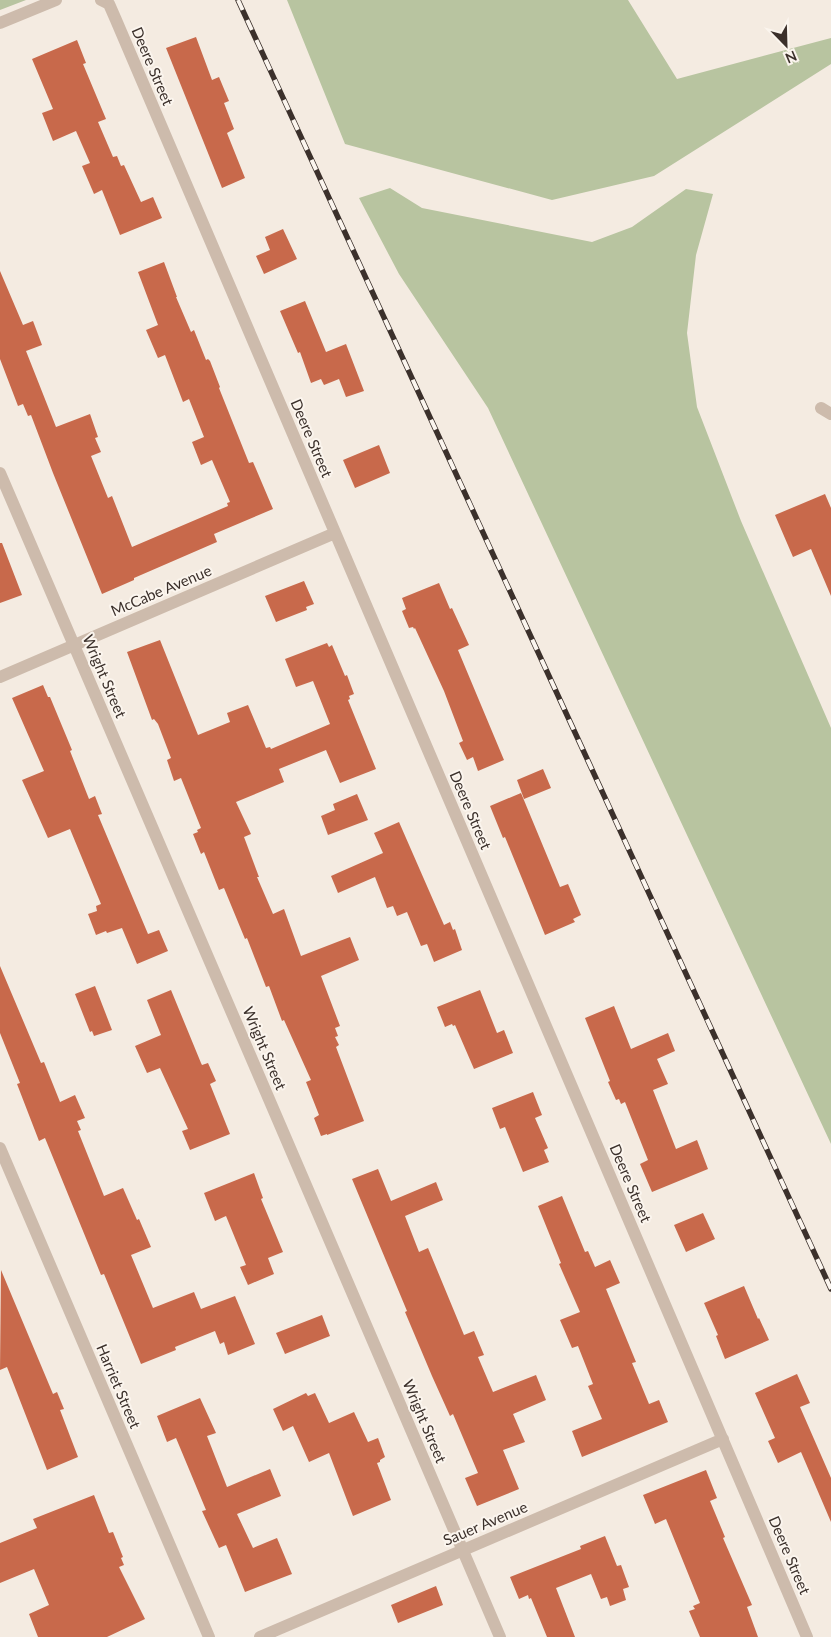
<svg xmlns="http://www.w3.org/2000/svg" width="831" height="1637" viewBox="0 0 831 1637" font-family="Lato,sans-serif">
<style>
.green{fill:#b8c4a0}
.building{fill:#c8694b}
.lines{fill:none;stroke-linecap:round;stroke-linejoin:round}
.minor{stroke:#cdbbac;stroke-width:12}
.rail-casing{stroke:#3b302b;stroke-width:5.5}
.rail{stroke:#fbf5ee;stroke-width:4;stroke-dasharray:11;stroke-linecap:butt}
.labels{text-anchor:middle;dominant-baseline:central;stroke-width:4;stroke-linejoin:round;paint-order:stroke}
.street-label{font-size:15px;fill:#3b302b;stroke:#fbf5ee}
</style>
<rect width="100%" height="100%" fill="#f4ebe1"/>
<path class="green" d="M0,0H26L0,10Z
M287,0H628L677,79L831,38V64L654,176L552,200L345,144Z
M390,188L422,208L592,242L632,227L686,189L713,194L696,255L687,333L697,407L741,521L831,728V1144L488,408L399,274L359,198Z"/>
<path class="building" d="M196,37L212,80L219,77L229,101L224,103L234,129L227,133L245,178L222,188L166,48Z
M77,40L86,63L83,64L106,119L98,122L113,157L117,156L121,166L124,165L141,202L153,197L162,218L120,235L102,190L94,194L82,166L90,163L76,131L53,141L42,113L53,109L32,59Z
M283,229L297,259L264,274L256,256L270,250L265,237Z
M164,262L177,297H176L191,332L194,330L206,360L208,359L210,361L220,387L219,388L249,463L253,462L273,509L214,534L217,542L134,578V580L102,594L53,473L31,415L28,416L23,404L18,406L0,359V271L23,325L33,321L42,345L26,351L56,427L90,414L98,437L95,438L101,452L91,456L108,498L112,496L132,547L228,506L227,503L230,502L212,460L201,465L192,442L204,437L189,399L183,402L165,355L158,358L146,330L158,325L138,272Z
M305,301L326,352L346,344L364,391L346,397L339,379L324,385L321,379L311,383L300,352L298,353L280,311Z
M379,445L390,473L355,488L343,460Z
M825,494L831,508V596L811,549L793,557L775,515Z
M0,543H2L22,595L0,603Z
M304,581L314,604L306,607L307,610L276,622L265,596Z
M439,583L450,609L452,608L469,645L458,650L504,760L478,771L473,757L467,760L459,743L463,741L444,691L415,628L414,629L413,627L409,628L402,611L406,609L402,598Z
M160,640L198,735L230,722L227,713L248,705L266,748L270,747L271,749L330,724L313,681L296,687L285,659L327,643L329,647L332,645L345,676L347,675L354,694L349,696L350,699L348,700L376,769L340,783L326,750L279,769L284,782L236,802L251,834L244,837L259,877H257L273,914L284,909L301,956L350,937L359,960L321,976L340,1026L335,1028L338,1036L335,1037L339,1045L336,1047L364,1121L327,1135V1134L321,1136L314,1118L319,1115L306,1082L311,1080L284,1020L282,1021L269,986L266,987L247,938L245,939L224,888L219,890L204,852L201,854L193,834L198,832L197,830L201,828L181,778L174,781L167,760L171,758L158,724L154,719L152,720L127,652Z
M43,685L48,697H50L72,750L70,751L89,799L95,796L102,814L98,815L148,934L159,930L168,951L137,964L122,928L107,933L106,931L96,935L88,914L97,911L96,906L101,904L70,829L48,838L22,780L44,771L12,698Z
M543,769L551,788L524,799L517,780Z
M521,793L560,887L568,884L581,915L573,919L575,922L545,935L505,837L503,838L490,806Z
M357,794L368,820L328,835L321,816L335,810L333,804Z
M399,822L444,925L450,922L453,930L455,929L462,950L434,962L427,944L421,946L407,912L397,916L393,906L387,908L375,877L338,893L331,876L383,853L374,833Z
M0,966L41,1063L44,1062L60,1102L75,1095L85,1118L77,1121L81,1130L78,1131L104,1196L123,1188L137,1220L139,1219L151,1247L131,1255L153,1308L194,1292L201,1309L235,1296L255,1344L228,1355L224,1342L220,1344L215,1331L175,1347L176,1350L141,1364L104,1274L101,1275L45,1138L39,1141L17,1084L20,1083L0,1033Z
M95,986L112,1030L94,1036L92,1031L90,1032L75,994Z
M171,990L201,1063L202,1065L208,1063L216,1081L210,1084L230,1134L190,1150L182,1131L188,1129L160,1068L147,1073L135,1046L161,1035L147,1000Z
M480,990L497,1033L504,1030L513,1053L474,1069L455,1025L453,1026L452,1024L445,1027L437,1007Z
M614,1006L631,1049L668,1033L675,1051L657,1059L668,1084L653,1090L676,1149L697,1140L708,1169L652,1192L640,1164L648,1160L625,1102L621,1104L619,1099L616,1100L608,1082L610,1081L585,1018Z
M533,1092L542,1115L535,1118L548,1148L544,1150L549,1162L523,1172L505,1127L500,1129L492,1108Z
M378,1169L391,1201L436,1182L443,1200L405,1216L419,1252L428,1248L464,1335L474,1331L484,1355L478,1357L493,1392L536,1375L546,1400L513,1414L525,1442L503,1450L519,1489L477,1506L465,1478L478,1473L453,1414L450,1416L432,1376L405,1312L407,1311L352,1179Z
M254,1173L263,1198L261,1199L283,1252L268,1258L274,1274L248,1285L240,1267L246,1265L226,1216L215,1221L204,1193Z
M562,1196L585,1252L588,1251L595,1267L610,1260L620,1283L606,1289L636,1362L632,1363L649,1404L659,1400L668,1422L582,1457L572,1431L602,1419L588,1386L593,1384L578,1346L572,1348L560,1320L580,1312L559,1264L561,1263L538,1206Z
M703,1213L715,1239L686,1252L674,1225Z
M1,1270L53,1394L57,1392L64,1409L60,1410L78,1457L47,1470L7,1367L0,1370Z
M744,1286L758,1319L759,1318L769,1340L725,1359L716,1336L718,1335L704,1303Z
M322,1315L330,1336L285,1354L276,1333Z
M797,1374L810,1403L800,1407L831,1478V1522L801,1452L778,1463L768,1441L775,1438L755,1393Z
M306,1393L308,1396L315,1393L329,1423L354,1412L368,1442L378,1438L385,1457L380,1460V1462L377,1463L391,1500L353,1516L329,1453L309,1462L293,1426L283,1431L273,1409Z
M200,1398L216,1433L207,1436L227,1487L270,1469L281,1496L237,1514L253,1548L277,1538L292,1574L245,1592L226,1545L219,1548L202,1511L206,1510L176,1438L167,1442L157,1416Z
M706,1470L717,1498L710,1501L725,1537L723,1538L752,1605L747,1607L758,1637H700L689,1611L695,1609L693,1606L700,1603L666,1519L655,1524L643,1495Z
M94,1495L109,1533L113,1532L123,1557L121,1558L124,1565L119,1567L145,1619L107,1637H38L29,1614L49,1605L34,1569L0,1583V1543L37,1528L33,1519Z
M605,1536L617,1566L621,1565L629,1587L623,1589L626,1600L610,1606L607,1597L601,1599L591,1574L556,1588L575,1637H547L531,1598L529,1599L528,1595L519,1599L510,1577L581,1549L580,1546Z
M436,1586L443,1605L398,1623L391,1605Z"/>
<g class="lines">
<path class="minor" d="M101,0L109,4L116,20L807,1637
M0,23L56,0
M821,408L831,414
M0,473L500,1637
M0,677L335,533
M0,1148L209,1637
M260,1637L723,1439"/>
<defs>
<path id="rail" d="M238,0L831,1289"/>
</defs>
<use href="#rail" class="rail-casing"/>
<use href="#rail" class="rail"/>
</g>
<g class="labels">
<g class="street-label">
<text transform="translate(153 66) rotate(67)">Deere Street</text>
<text transform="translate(312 438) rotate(67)">Deere Street</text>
<text transform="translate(161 590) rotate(-23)">McCabe Avenue</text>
<text transform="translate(105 676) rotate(67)">Wright Street</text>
<text transform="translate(471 810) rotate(67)">Deere Street</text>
<text transform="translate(265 1048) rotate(67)">Wright Street</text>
<text transform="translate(631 1183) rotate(67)">Deere Street</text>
<text transform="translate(119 1386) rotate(67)">Harriet Street</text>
<text transform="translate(425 1421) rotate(67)">Wright Street</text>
<text transform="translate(485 1523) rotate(-23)">Sauer Avenue</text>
<text transform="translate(790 1555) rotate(67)">Deere Street</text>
</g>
</g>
<g transform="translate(786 45) rotate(157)" stroke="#fbf5ee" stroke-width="4" paint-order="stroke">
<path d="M0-4L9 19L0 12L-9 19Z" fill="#3b302b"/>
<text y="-8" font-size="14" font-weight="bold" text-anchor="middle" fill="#3b302b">N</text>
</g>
</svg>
